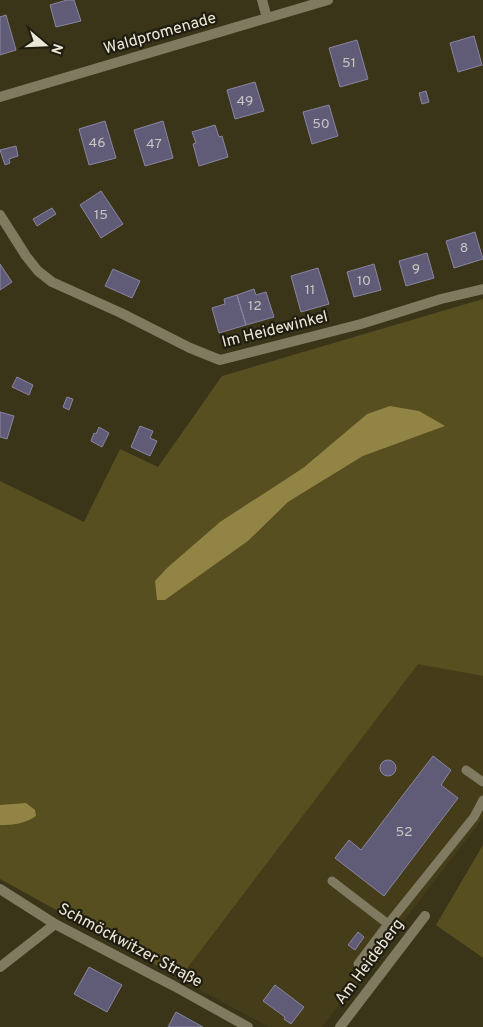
<svg xmlns="http://www.w3.org/2000/svg" width="483" height="1027" viewBox="0 0 483 1027" font-family="Overpass,sans-serif">
<style>
.built{fill:#453d19}
.green{fill:#584f20;fill-rule:evenodd}
.water{fill:#918444}
.building{fill:#605b77;stroke:#8985a2}
.lines{fill:none;stroke-linecap:round;stroke-linejoin:round}
.service{stroke:#7f7a60;stroke-width:9}
.minor{stroke:#7f7a60;stroke-width:10}
.labels{text-anchor:middle;dominant-baseline:central;stroke-width:4.5;stroke-linejoin:round;paint-order:stroke}
.number-label{font-size:14px;fill:#c9c5c0}
.street-label{font-size:16px;fill:#ece8d8;stroke:#1f1c10}
</style>
<rect width="100%" height="100%" fill="#3a3519"/>
<path class="built" d="M418,663L483,676V818L322,1027H269L180,979Z"/>
<path class="green" d="M483,299V676L418,664L180,978L0,879V825H10L1,805H0V481L84,522L120,449L158,467L222,376ZM367,414L444,426L363,456L288,502L248,541L165,600L303,468Z
M483,845V958L436,925Z"/>
<path class="water" d="M390,406L419,411L445,426L363,456L288,502L248,541L165,600H157L155,581L167,568L220,522L303,468L367,414Z
M26,803L35,810L36,816C24,824 14,825 0,825V805Z"/>
<path class="building" d="M67,0H74L81,21L56,27L50,5Z
M6,15L16,50L0,55V17Z
M474,36L482,65L458,72L450,43Z
M357,40L368,79L340,87L329,48Z
M255,82L264,111L235,119L227,90Z
M426,91L429,102L422,104L419,93Z
M329,105L338,136L312,144L303,112Z
M105,121L116,158L89,165L79,129Z
M163,121L173,158L145,166L134,130Z
M215,125L219,137L222,136L228,157L199,166L193,144L196,143L192,132Z
M16,146L18,156L9,159L10,163L5,165L0,150Z
M101,191L123,224L101,238L80,205Z
M52,208L56,214L37,226L33,219Z
M475,232L483,259L454,268L446,241Z
M427,253L434,278L406,286L399,261Z
M0,264L12,282L0,290Z
M374,264L381,290L354,297L347,272Z
M318,268L329,304L301,312L291,276Z
M113,269L140,281L132,298L105,286Z
M254,289L256,295L266,292L274,317L246,325L237,295Z
M237,295L246,325L219,333L212,308L225,304L224,299Z
M17,377L33,385L29,395L12,387Z
M67,397L73,399L69,410L63,407Z
M0,412L14,416L7,439L0,437Z
M140,426L153,431L150,438L157,441L150,456L131,447Z
M99,427L109,433L102,447L91,441L94,433L96,434Z
M433,756L451,770L441,785L458,798L384,896L335,858L349,840L361,850Z
M380 768a8 8 0 1 1 16 0a8 8 0 1 1-16 0Z
M358,932L364,937L355,950L348,945Z
M89,967L122,985L107,1012L74,994Z
M275,985L304,1007L291,1024L284,1019L285,1017L263,1001Z
M176,1012L203,1027H168Z"/>
<g class="lines">
<path class="service" d="M466,770L483,782
M332,881L388,924
M358,964L388,924L474,817L483,800"/>
<path class="minor" d="M262,0L267,18
M0,97L328,0
M0,215L26,256L38,271L52,282L121,313L190,348L220,360L361,324L441,299L483,289
M0,889L55,924L174,986L248,1027
M0,967L55,924
M340,1027L425,916"/>
</g>
<g class="labels">
<g class="number-label">
<text x="349" y="63">51</text>
<text x="245" y="101">49</text>
<text x="321" y="124">50</text>
<text x="97" y="143">46</text>
<text x="154" y="144">47</text>
<text x="101" y="215">15</text>
<text x="464" y="248">8</text>
<text x="416" y="269">9</text>
<text x="364" y="281">10</text>
<text x="310" y="290">11</text>
<text x="255" y="306">12</text>
<text x="404" y="832">52</text>
</g>
<g class="street-label">
<text transform="translate(160 34) rotate(-16)">Waldpromenade</text>
<text transform="translate(275 330) rotate(-14)">Im Heidewinkel</text>
<text transform="translate(130 946) rotate(28)">Schmöckwitzer Straße</text>
<text transform="translate(370 962) rotate(-53)">Am Heideberg</text>
</g>
</g>
<g transform="translate(45 45) rotate(109)" stroke="#1f1c10" stroke-width="4" paint-order="stroke">
<path d="M0-4L9 19L0 12L-9 19Z" fill="#ece8d8"/>
<text y="-8" font-size="14" font-weight="bold" text-anchor="middle" fill="#ece8d8">N</text>
</g>
</svg>
